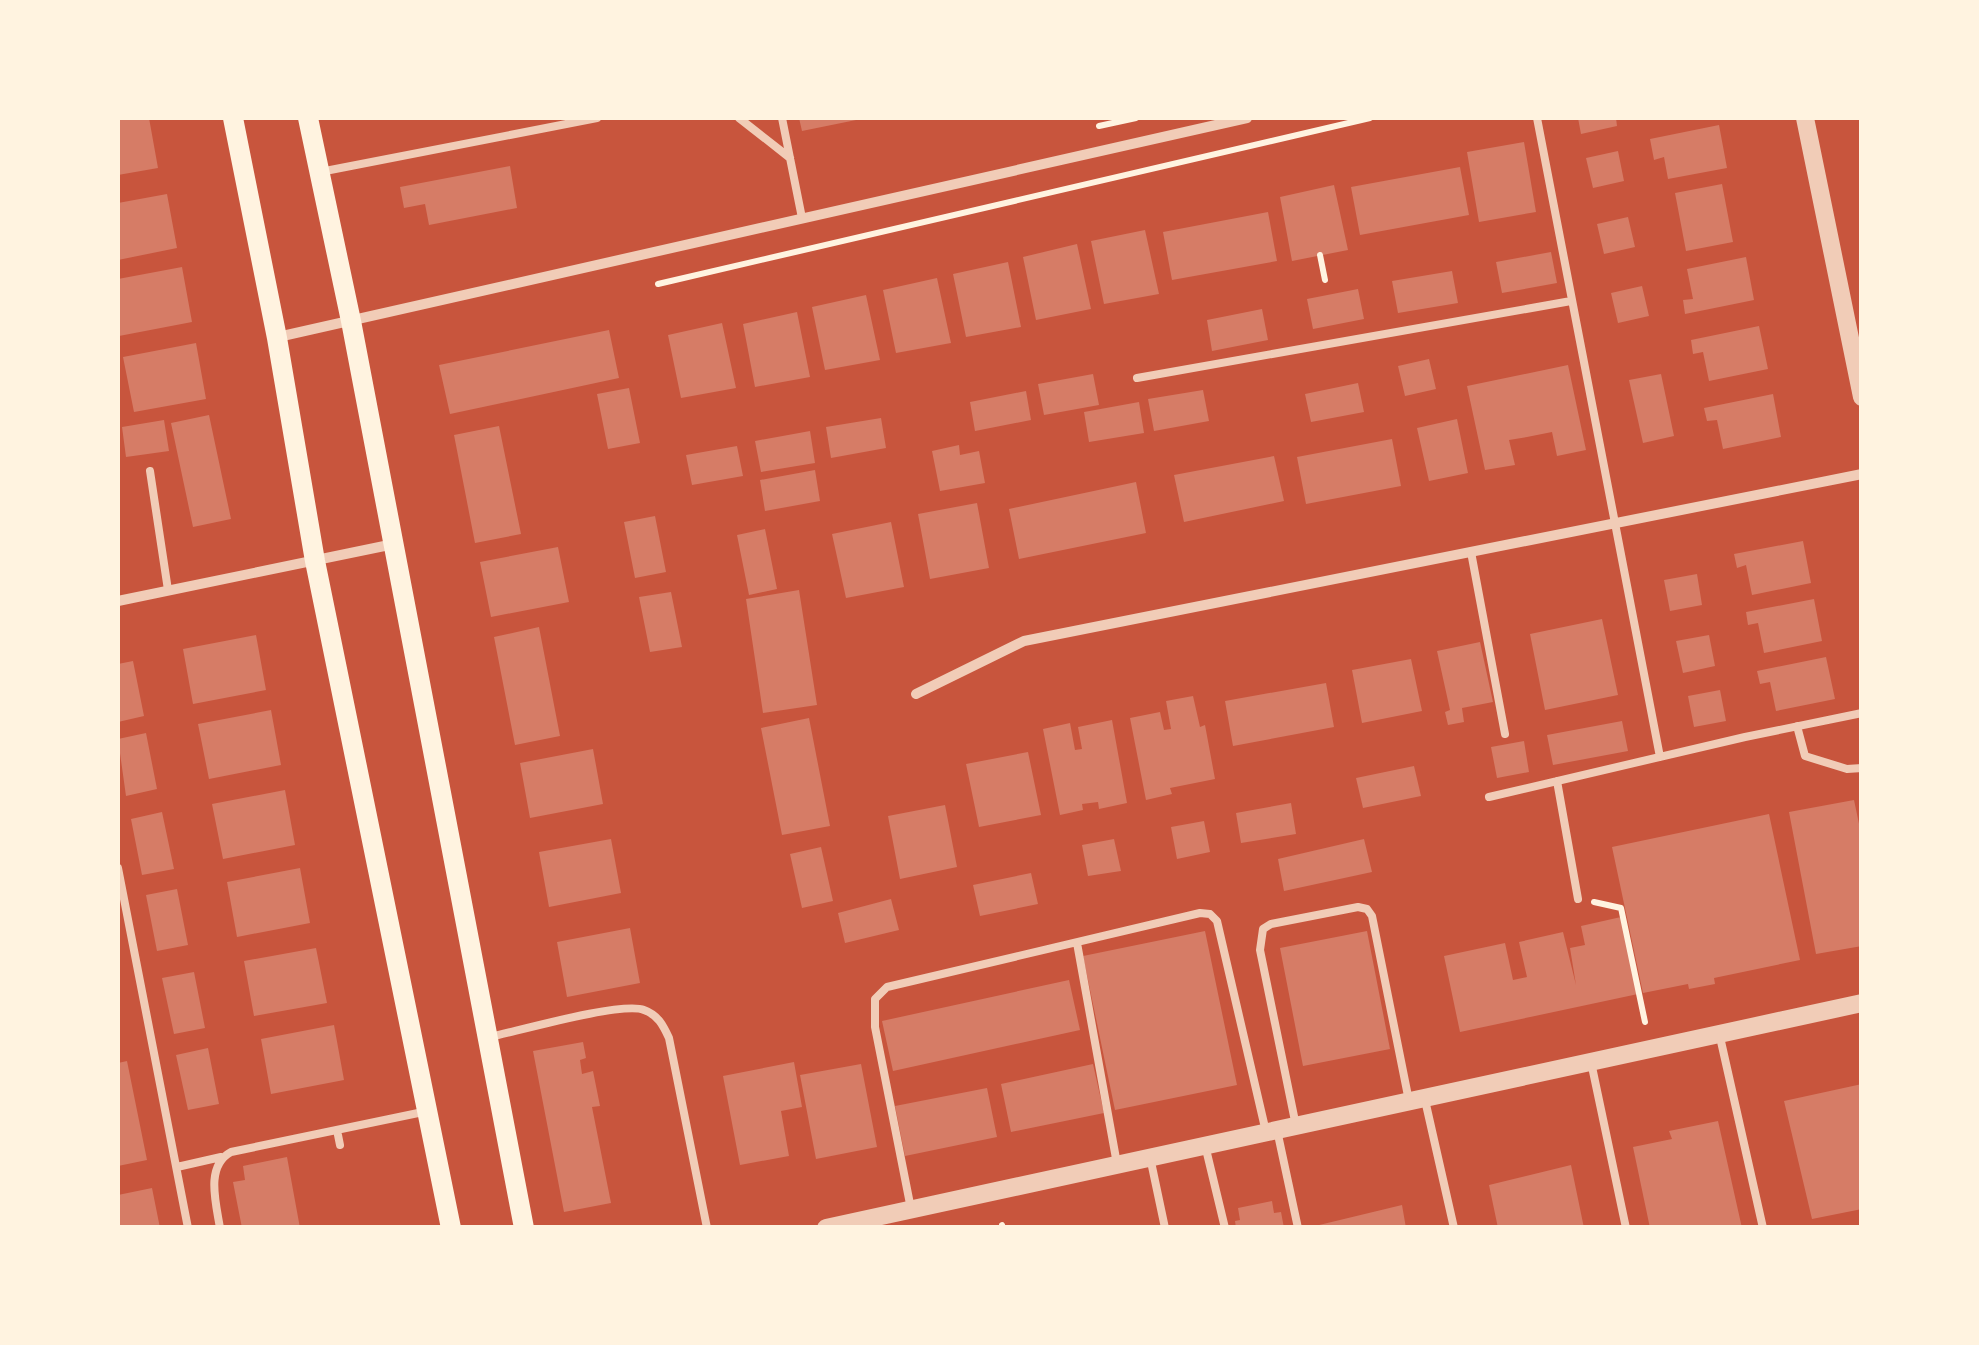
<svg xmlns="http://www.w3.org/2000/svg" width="1979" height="1345" viewBox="0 0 1979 1345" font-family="'Open Sans',sans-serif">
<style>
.building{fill:#d67c66}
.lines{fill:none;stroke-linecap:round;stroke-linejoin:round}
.path{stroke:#fff3e0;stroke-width:6}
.service{stroke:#f1ccb7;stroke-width:8}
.minor{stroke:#f1ccb7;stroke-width:10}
.tertiary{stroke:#f1ccb7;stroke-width:18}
.secondary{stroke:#fff3e0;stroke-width:20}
</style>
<rect width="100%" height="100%" fill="#c8553d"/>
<path class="building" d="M118,118H149L158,168L118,175Z
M799,118H860L861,119L802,131Z
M1578,118H1616L1617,126L1581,134Z
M1719,125L1727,168L1668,179L1664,157L1654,160L1650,139Z
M1524,142L1536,212L1479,222L1467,152Z
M1618,151L1624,181L1593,188L1586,158Z
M510,166L517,208L429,225L425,204L404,208L400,187Z
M1460,167L1469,215L1360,235L1351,187Z
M1722,184L1733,242L1686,251L1675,193Z
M1334,185L1348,250L1292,261L1280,197Z
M167,194L177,248L118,260V203Z
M1268,212L1277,261L1172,280L1163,232Z
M1628,217L1635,247L1604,254L1597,224Z
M1145,230L1159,294L1104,304L1091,241Z
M1077,244L1091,309L1036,320L1023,257Z
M1551,252L1557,283L1502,293L1496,262Z
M1746,257L1754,300L1685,314L1683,300L1693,299L1687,269Z
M1008,262L1021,327L966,337L953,274Z
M182,267L192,322L119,336L118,279Z
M1452,271L1458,303L1398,313L1392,281Z
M937,278L951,343L896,353L883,290Z
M1642,286L1649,316L1618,323L1611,293Z
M1358,289L1364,319L1313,329L1307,299Z
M866,295L880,360L825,370L812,307Z
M1262,309L1268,340L1212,351L1207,320Z
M797,312L810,377L755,387L743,324Z
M722,323L736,388L681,398L668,335Z
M1759,326L1768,369L1709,381L1703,352L1693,354L1691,340Z
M609,330L619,378L450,414L439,365Z
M196,343L206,399L134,412L123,357Z
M1429,359L1436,389L1405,396L1398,366Z
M1568,365L1586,450L1557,456L1552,432L1527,437L1509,440L1515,465L1485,470L1467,386Z
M1093,374L1099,405L1044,415L1038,384Z
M1661,374L1674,436L1643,443L1629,380Z
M1358,383L1364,412L1311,422L1305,394Z
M629,388L640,443L608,449L597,394Z
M1203,390L1209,421L1154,431L1148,399Z
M1026,391L1031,420L975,431L970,402Z
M1773,394L1781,437L1723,449L1717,420L1707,421L1704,408Z
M1139,402L1144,433L1089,442L1084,412Z
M209,415L231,519L193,527L171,423Z
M881,418L886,448L831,458L826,427Z
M1457,419L1468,473L1429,481L1417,428Z
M164,420L169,451L126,457L122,427Z
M499,426L521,534L475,543L454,435Z
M810,431L815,463L761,472L755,441Z
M1392,439L1401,486L1306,504L1297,457Z
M959,445L960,455L979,451L985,483L940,491L932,451Z
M737,446L743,476L692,485L686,455Z
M1274,456L1284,501L1184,522L1174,475Z
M815,470L820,501L765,511L760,480Z
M1136,482L1146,533L1019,559L1009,509Z
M977,503L989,568L930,579L918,514Z
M655,516L666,572L635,578L624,522Z
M891,522L904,587L846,598L832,534Z
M765,529L777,589L749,595L737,535Z
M1803,541L1811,583L1752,595L1746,565L1737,568L1734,554Z
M558,547L569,602L491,617L480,562Z
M1697,574L1702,605L1670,611L1664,580Z
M799,590L817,705L763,713L746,599Z
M671,592L682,647L650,652L639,597Z
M1814,599L1822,641L1764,653L1758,623L1748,625L1746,612Z
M1602,619L1618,695L1545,710L1530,634Z
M539,627L560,736L515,745L494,637Z
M256,635L266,690L193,704L183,649Z
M1709,635L1715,666L1683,673L1676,641Z
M1480,642L1493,702L1462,708L1464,722L1448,725L1445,712L1450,710L1437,651Z
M1826,657L1835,699L1776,711L1770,682L1760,684L1757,671Z
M1411,659L1422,711L1362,723L1352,670Z
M133,661L144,716L118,722V664Z
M1326,683L1334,727L1233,746L1225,701Z
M1720,690L1726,721L1694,727L1688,696Z
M1193,696L1200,727L1205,725L1215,779L1170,788L1172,794L1146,800L1130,718L1160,712L1164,730L1171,729L1166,701Z
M271,710L281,765L209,779L198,724Z
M809,718L830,826L782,835L761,728Z
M1112,720L1127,803L1099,809L1098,802L1082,804L1083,810L1060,815L1043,729L1070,723L1075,750L1082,749L1078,727Z
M1622,721L1628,751L1553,765L1547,735Z
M146,733L157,789L126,796L118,739Z
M1524,741L1529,772L1497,778L1491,747Z
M593,749L603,804L530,818L520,763Z
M1028,752L1041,815L979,827L966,764Z
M1414,766L1421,796L1363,808L1356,778Z
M285,790L295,845L223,859L212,804Z
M1854,800L1862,838V946L1816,954L1789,812Z
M1291,803L1296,834L1241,843L1236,813Z
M945,805L957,867L900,879L888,816Z
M162,812L174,869L142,875L131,819Z
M1769,814L1800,960L1714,978L1715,984L1689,989L1688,984L1643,993L1612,847Z
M1204,821L1210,852L1177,859L1171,827Z
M611,839L621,893L549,907L539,852Z
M1114,839L1121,871L1088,876L1082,845Z
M1364,839L1372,872L1284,891L1278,859Z
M821,847L833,901L802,908L790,854Z
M300,868L310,923L237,937L227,882Z
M1031,873L1038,904L980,916L973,885Z
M177,889L188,945L157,951L146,895Z
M891,899L899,930L845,943L838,913Z
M1621,917L1638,994L1460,1032L1444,956L1505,943L1513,980L1527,977L1519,942L1563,932L1576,985L1570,948L1585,945L1581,926Z
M630,928L640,983L567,997L557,942Z
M1205,931L1237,1085L1115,1110L1083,956Z
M1367,931L1390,1049L1303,1066L1280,948Z
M316,948L327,1003L254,1016L244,961Z
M194,972L205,1028L174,1034L162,978Z
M1069,980L1080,1030L893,1071L882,1021Z
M334,1025L344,1080L271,1094L261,1039Z
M583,1042L586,1058L580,1060L582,1074L593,1071L600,1106L592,1107L611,1203L564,1212L533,1051Z
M208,1048L219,1104L188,1110L176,1055Z
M127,1061L147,1160L118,1166V1063Z
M794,1062L802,1107L781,1111L789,1156L740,1165L723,1076Z
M861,1064L877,1147L816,1159L800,1075Z
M1093,1064L1104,1113L1011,1132L1001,1084Z
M1862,1084V1209L1812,1219L1784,1101Z
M987,1088L997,1137L905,1156L895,1106Z
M1718,1121L1742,1228H1650L1633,1147L1672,1139L1669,1131Z
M287,1157L300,1228H242L233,1182L245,1180L243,1166Z
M1571,1165L1584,1228H1498L1489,1185Z
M152,1188L160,1228H118V1195Z
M1272,1201L1274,1213L1281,1212L1284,1228H1236L1235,1221L1240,1220L1238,1208Z
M1402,1205L1406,1228H1315V1226Z"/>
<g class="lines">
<path class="path" d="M1099,126L1136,118
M1320,255L1325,280
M658,284L1370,118
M1594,902L1621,908L1645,1022
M1002,1225L1003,1228"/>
<path class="service" d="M739,118L790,158
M782,118L802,218
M1537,118L1660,757
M320,172L597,118
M1137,378L1571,301
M150,471L168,590
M1471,552L1505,734
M1797,726L1805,756L1847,769L1862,768
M1557,781L1578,899
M1489,797L1745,737L1862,713
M118,868L188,1228
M1077,943L1117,1164
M490,1037C518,1031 623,1001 644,1010C658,1015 663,1025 669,1038L707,1228
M1720,1037L1763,1228
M1591,1062L1626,1228
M1425,1100L1454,1228
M1296,1126L1260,950L1263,929L1271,924L1358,907L1367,909L1372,916L1409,1101
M337,1130L340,1145
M1277,1130L1298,1228
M1205,1145L1225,1228
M1150,1157L1165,1228
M177,1167L221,1157
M911,1209L875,1027V999L887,987L1200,913L1210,914L1217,921L1266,1132
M220,1228C216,1203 205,1166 231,1152L423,1112"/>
<path class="minor" d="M278,337L1247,118
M118,601L394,544
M916,694L1024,641L1862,474"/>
<path class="tertiary" d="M1805,118L1862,397
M826,1228L1862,1003"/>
<path class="secondary" d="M233,118L277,338L315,561L451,1228
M308,118L351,321L524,1228"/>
</g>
<rect width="1979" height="1345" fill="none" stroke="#fff3e0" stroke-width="240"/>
</svg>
